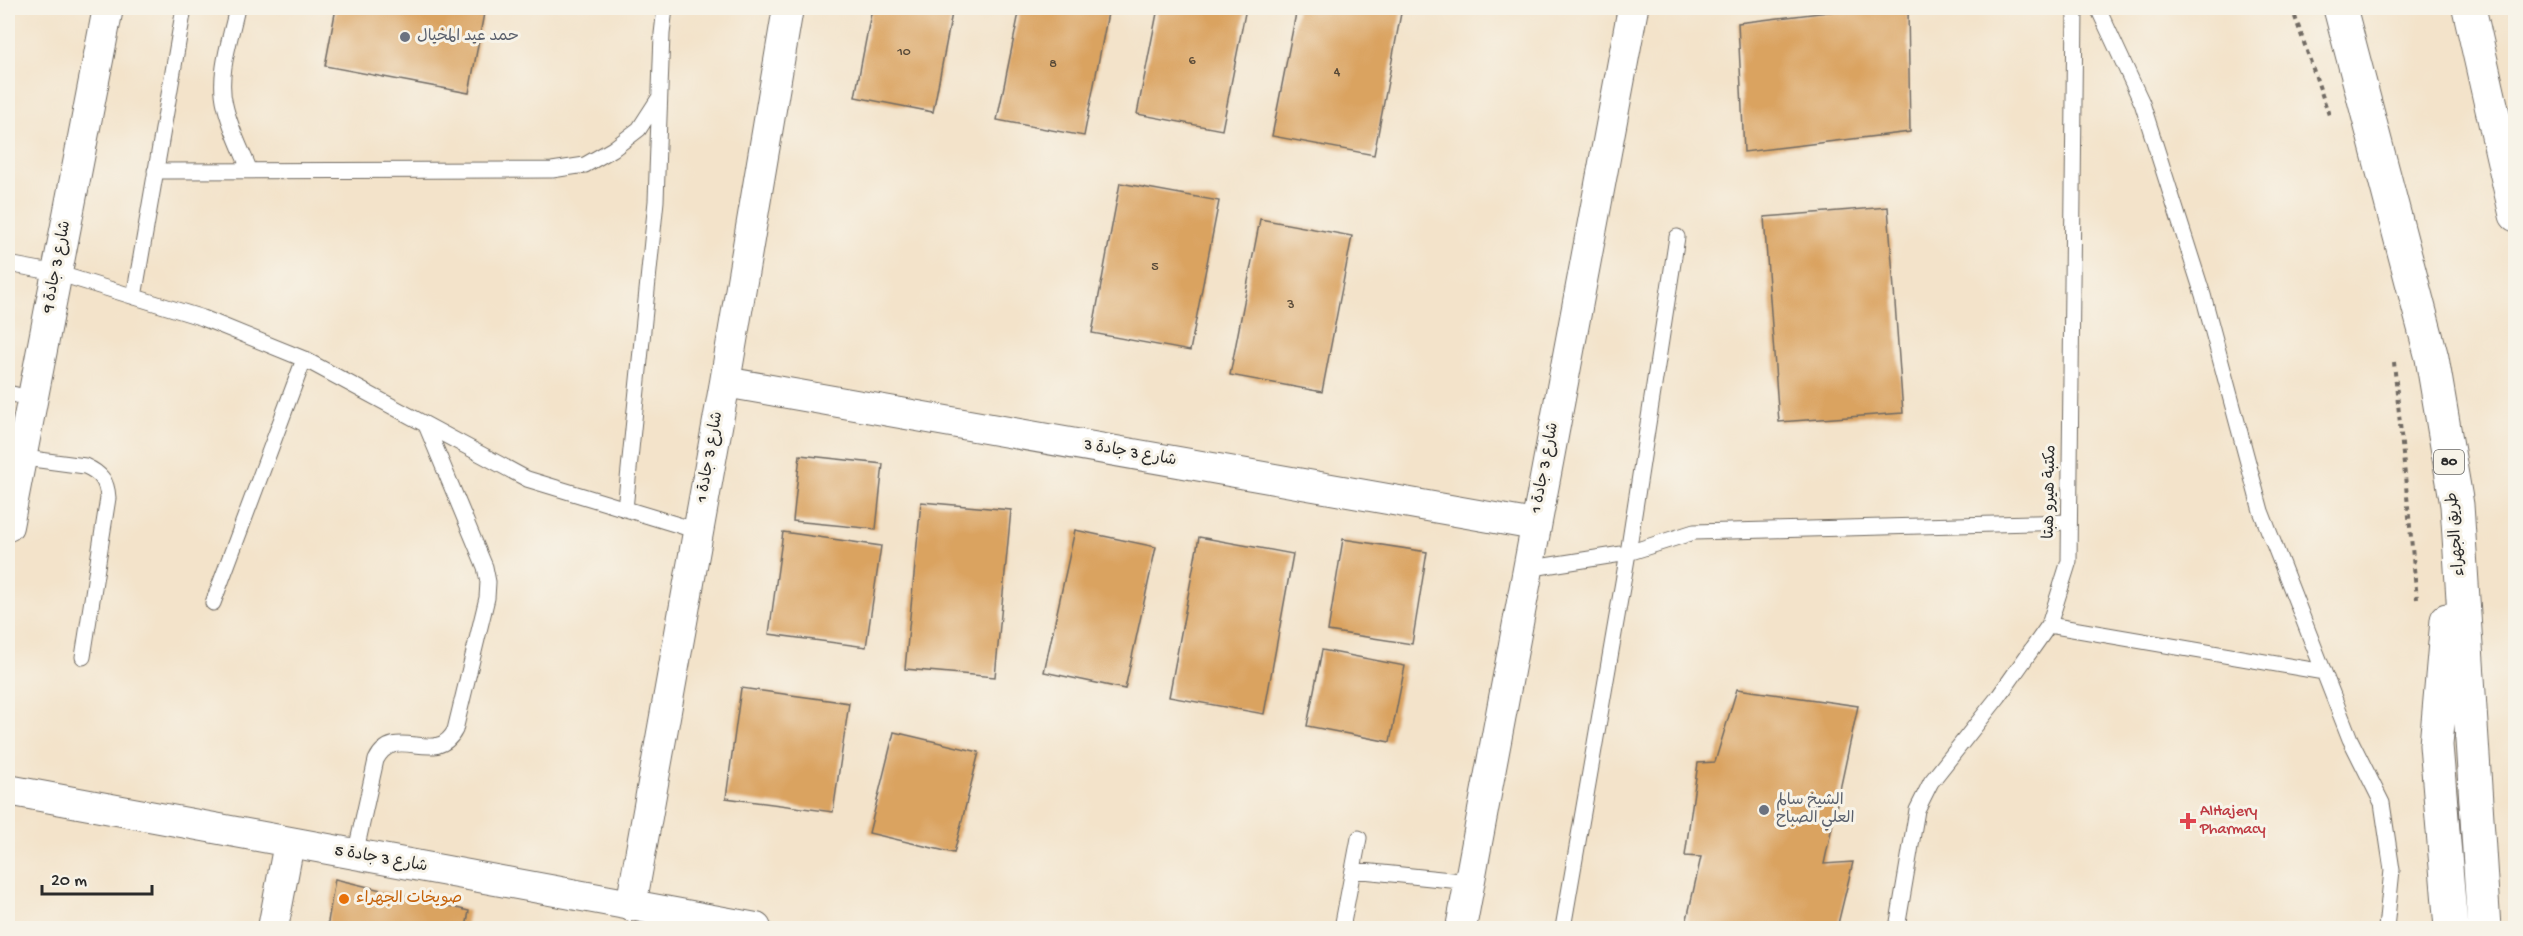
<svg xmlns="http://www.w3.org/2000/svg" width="2523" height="936" viewBox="0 0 2523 936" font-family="'Gochi Hand','Playpen Sans Arabic',sans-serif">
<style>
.building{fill:#daa361}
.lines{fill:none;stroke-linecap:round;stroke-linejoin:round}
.lane-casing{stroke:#716b63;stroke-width:17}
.street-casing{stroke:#716b63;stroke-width:32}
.highway-casing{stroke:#716b63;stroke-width:35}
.path{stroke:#716b63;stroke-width:4;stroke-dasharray:4.5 4.5;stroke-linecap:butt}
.lane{stroke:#fff;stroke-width:15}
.street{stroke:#fff;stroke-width:30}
.highway{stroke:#fff;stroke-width:33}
.worship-dot{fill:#6b7280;stroke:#f7f3e8;stroke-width:2}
.health-dot{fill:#e0444e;stroke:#f7f3e8;stroke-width:2}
.food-dot{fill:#e8710a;stroke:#f7f3e8;stroke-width:2}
.labels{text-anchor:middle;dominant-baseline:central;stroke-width:6;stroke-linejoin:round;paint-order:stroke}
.number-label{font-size:14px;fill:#574938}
.shield{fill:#f7f3e8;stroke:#686764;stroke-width:1.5}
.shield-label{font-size:15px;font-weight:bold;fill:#2b2b2b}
.worship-label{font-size:16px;fill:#5b616d;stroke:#f7f3e8;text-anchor:start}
.street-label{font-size:16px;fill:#2b2b2b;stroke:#f7f3e8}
.health-label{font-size:16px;fill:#be3a42;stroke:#f7f3e8;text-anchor:start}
.food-label{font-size:16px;fill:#c56008;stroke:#f7f3e8;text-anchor:start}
</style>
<rect width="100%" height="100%" fill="#f7f3e8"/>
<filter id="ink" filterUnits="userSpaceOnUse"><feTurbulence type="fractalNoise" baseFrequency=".0167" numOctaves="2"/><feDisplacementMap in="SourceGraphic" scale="12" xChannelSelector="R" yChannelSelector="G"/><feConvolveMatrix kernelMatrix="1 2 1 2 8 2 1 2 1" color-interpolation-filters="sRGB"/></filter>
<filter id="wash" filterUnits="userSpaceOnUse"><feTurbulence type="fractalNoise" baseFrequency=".008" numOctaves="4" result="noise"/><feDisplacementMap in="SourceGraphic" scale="24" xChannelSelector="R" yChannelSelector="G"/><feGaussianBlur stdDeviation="1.35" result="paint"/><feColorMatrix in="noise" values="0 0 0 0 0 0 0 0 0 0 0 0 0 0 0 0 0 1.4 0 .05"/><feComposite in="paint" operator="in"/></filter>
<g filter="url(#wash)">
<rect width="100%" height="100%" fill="#f3e3ca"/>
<g id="blocks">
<path class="building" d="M336,8H485L469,93L325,66Z
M872,8H953L933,112L855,97Z
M1020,8H1109L1084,136L997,120Z
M1158,8H1246L1222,130L1137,114Z
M1297,8H1402L1374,155L1272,136Z
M1860,8H1908L1910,132L1744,152L1738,23Z
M1120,183L1219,201L1190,351L1092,333Z
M1888,207L1903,413L1779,422L1764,217Z
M1260,219L1352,236L1322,392L1230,375Z
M800,455L883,464L876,529L793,521Z
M921,502L1011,510L995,677L905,669Z
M1075,530L1156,547L1125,689L1044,672Z
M783,532L881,546L866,647L769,634Z
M1199,537L1293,554L1264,714L1169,697Z
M1343,539L1427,552L1412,644L1328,631Z
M1322,650L1405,666L1390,742L1307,726Z
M741,688L849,703L833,812L726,798Z
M1737,689L1858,706L1824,864L1853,862L1837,928H1685L1701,857L1685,856L1698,763L1715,762Z
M894,732L979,752L954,853L869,833Z
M335,879L469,911L466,928H327Z"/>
</g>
</g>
<g filter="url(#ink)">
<use href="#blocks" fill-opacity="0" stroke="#716b63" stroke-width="1.5"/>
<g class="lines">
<defs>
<path id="lane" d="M237,8C231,37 217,75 225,105C230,128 241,149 250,171
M2098,8L2142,103L2203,295L2261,511L2350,739L2382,803L2392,870L2386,928
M155,171L552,170L585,165L613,149L639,129L659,98
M8,264L57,273L203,318L304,359L527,479L698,531
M134,297L184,8
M8,393L33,399
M17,457L85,466C101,473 107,481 108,498L83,657
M625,509L656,201L662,34L665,8
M1526,569L1628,553L1694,532L2069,522
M213,603L304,359
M2049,625L2324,672
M355,855L376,760C395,722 436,768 455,730L487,598L488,582L485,567L426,425
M1353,870L1470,882
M1342,928L1359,838
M1563,928L1628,553L1677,237
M1897,928L1917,810L1931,782L1999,696L2049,625L2069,561L2075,8"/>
<path id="street" d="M725,382L1535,525
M8,526L108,8
M8,790L756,928
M631,906L725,382L788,8
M273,928L289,843
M1461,928L1633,8"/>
<path id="highway" d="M2340,8L2432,358L2457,505L2484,928
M2469,8L2516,215
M2447,620L2436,745L2451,928"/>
</defs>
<use href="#lane" class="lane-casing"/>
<use href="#street" class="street-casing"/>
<use href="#highway" class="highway-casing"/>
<path class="path" d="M2292,8L2329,115
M2394,362L2417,599"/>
<use href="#lane" class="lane"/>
<use href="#street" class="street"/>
<use href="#highway" class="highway"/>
</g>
</g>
<g class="worship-dot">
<circle cx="405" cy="37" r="6"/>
<circle cx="1764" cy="810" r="6"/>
</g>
<path class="health-dot" d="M2185 812h6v6h6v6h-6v6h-6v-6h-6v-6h6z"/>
<circle class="food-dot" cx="344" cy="899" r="6"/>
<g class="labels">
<g class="number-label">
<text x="904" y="52">10</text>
<text x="1192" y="61">6</text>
<text x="1053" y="64">8</text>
<text x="1337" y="72">4</text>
<text x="1155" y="267">5</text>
<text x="1291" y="305">3</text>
</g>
<rect class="shield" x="2434" y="450" width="30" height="24" rx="4.5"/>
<g class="shield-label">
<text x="2449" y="462">80</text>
</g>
<g class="worship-label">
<text x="417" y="37">حمد عيد المخيال</text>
<text x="1776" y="801">الشيخ سالم<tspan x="1776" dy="18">العلي الصباح</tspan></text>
</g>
<g class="street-label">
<text transform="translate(58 267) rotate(-79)">شارع 3 جادة 9</text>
<text transform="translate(1130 454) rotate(10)">شارع 3 جادة 3</text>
<text transform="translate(711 457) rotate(-80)">شارع 3 جادة 1</text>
<text transform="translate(1546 468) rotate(-79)">شارع 3 جادة 1</text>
<text transform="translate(2051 492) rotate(-89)">مكتبة هيرو هبتا</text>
<text transform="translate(2457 534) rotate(-95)">طريق الجهراء</text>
<text transform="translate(381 860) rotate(10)">شارع 3 جادة 5</text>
</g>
<g class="health-label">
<text x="2200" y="812">AlHajery<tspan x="2200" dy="18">Pharmacy</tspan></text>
</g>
<g class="food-label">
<text x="356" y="899">صويخات الجهراء</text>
</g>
</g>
<rect width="2523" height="936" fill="none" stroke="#f7f3e8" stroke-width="30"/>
<path d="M42 885v9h110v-9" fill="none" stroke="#2b2b2b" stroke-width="3"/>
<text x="51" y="885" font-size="18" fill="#2b2b2b" stroke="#f7f3e8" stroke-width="4.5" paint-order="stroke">20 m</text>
</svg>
